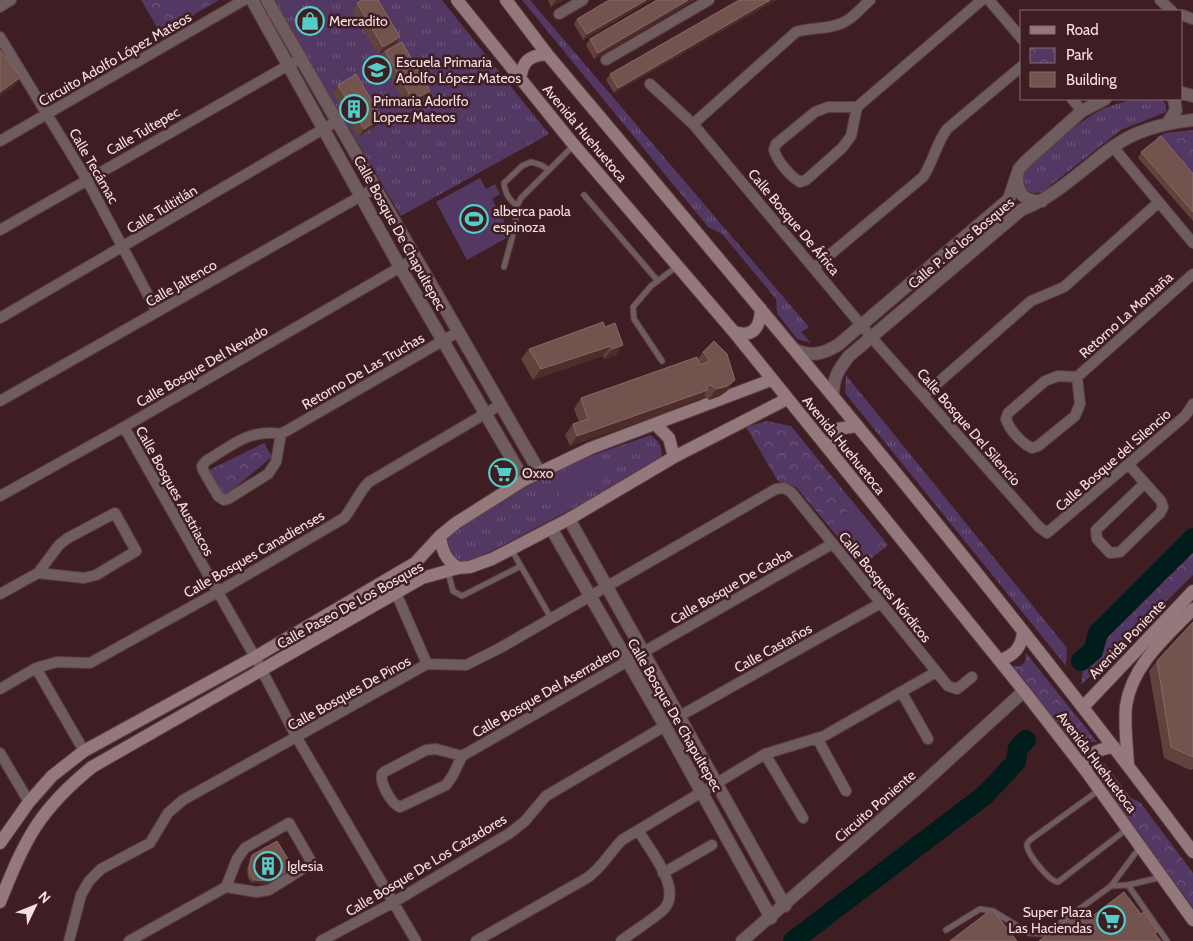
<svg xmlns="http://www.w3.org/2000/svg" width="1193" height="941" viewBox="0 0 1193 941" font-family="Cabin,sans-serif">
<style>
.grass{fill:url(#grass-tufts)}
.park{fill:url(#park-crowns)}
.pitch{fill:#523863}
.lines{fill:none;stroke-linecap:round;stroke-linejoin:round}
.river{stroke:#011d1b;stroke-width:20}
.service-casing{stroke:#5c3d42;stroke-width:7}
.minor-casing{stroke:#5c3d42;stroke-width:12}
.tertiary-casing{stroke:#5c3d42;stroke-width:14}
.secondary-casing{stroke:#5c3d42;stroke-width:14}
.service{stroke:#6e5c5e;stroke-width:5}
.minor{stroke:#6e5c5e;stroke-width:10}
.tertiary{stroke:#6e5c5e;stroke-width:12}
.secondary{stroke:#94797c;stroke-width:12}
.wall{fill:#62423c}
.shaded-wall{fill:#4d2c2a}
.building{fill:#72534e;stroke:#876965}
.labels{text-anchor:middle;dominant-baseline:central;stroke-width:5;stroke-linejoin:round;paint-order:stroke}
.poi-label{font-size:14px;fill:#f7e0e3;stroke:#3e1e23;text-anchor:start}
.street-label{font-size:14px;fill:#f7e0e3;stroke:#3e1e23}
</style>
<defs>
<pattern id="grass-tufts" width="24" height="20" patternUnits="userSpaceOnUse" patternTransform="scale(1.25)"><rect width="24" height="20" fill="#523863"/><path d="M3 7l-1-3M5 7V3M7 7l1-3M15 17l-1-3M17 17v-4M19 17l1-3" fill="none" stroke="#6c5479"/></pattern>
<pattern id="park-crowns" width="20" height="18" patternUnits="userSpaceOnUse" patternTransform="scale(1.25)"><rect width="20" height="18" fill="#523863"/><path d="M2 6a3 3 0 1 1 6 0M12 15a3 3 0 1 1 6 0" fill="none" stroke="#6c5479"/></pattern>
</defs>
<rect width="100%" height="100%" fill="#3e1e23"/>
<path class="grass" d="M269,0H442L549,134L401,216L322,83Z
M522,0H530L809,327L801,332L811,343L797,339L777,313L776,299L722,234L708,227Z
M1133,99H1162L1166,105V112L1121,130L1042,192L1033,193L1025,190L1022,172L1068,131L1092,115L1104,108Z
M846,375L1067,648L1066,666L845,393Z
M651,435C660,442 664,450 661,462L465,565L453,560L444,550L449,526L570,463Z"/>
<path class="park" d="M141,0H219L161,34Z
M1193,130V180L1157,137L1165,133Z
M767,421L791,426L888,545L862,566L796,487L778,481L746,427Z
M264,443L272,457L221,499L207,471Z
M1193,553V575L1081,685L1083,669L1098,653L1107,636Z
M1026,653L1097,742H1086L1080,747L1081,755L1010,666H1020L1025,662Z
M1098,760L1104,763L1131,798L1140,802L1193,873V908L1099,778L1093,766Z"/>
<path class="pitch" d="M172,0H202L180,13Z
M458,49L472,73L438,92L425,68Z
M480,178L486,189L495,184L500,194L492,199L512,235L467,260L436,202Z
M592,462L604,483L563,501L555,478Z
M852,507L880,543L861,558L833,523Z"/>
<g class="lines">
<path class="river" d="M1081,661L1093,651L1098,633L1193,538
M793,941L985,795L1016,762L1018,748L1026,740"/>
<defs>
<path id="service" d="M584,195L658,281
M517,206C509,199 505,194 504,183L522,166L531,162L541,165L549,170
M504,267L515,227L517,206L521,198L574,145
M662,361L634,319L633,307L651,286L676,267
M511,549L551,618
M448,572L453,591L462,596L521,566
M1099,790L1030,840L1027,844C1026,853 1049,881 1058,882L1127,829
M1128,885L1167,941
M1111,886L1128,885L1162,877
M946,930L980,909L993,911L1029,933L1045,934L1111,886L1140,847"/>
<path id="minor" d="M989,0L1022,39
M1160,0L1172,11
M0,7L11,0
M559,14L583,0
M1182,15L1193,19
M0,37L87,180L157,312
M606,60L709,0
M650,84L693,124L872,338L1039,527L1047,533L1185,416L1193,404
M1072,99L1082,111
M857,107H828L815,112L776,144L774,150C777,161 790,176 800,182L806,180L842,148L851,136L857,107L982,0
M693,124L796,32C811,27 832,30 846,21C855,16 862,7 870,0
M0,141L244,0
M1113,147L1193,243
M0,230L301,58
M815,267L923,177C933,162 936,144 947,129L1022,66
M0,318L337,121
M1077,377L1080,404L1075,416L1038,446L1032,448C1021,443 1009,429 1006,419L1008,413L1045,381L1058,376L1077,377L1193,274
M923,396L1031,301L1064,287L1159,202
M0,401L375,188
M124,427L255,657L297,738L416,941
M281,434L276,462L268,474L228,499L224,500L218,496L203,470L202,466L206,461C233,445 248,429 281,434L458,332
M1128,464L1161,501L1163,507L1160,513L1120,552L1110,553L1097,539L1096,530L1145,483
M0,496L124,427L416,258
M396,593L427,664
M0,594L38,573L59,545L68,538L115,513L136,551L96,575L84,578L38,573
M36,668L84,751
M0,689L36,668L57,662L90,663L216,593L344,518C354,506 358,493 369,482L500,405
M902,693L928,739
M678,717L881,603
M817,738L846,791
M0,753L29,802
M765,754L803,818
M462,756L436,749L426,750L384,772L382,774C380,783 391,804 400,807L446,785L453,775L462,756L832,544
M289,823L312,863L269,890L257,892L226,887L237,859L245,848Z
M663,873L712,845
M69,941L81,895L89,881L101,869L150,843L168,813L183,800L427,664L466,665L500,648L776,489L784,488L791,492L948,686L957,689L972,677
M129,941L226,887
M321,941L394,902L510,833L525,821L546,796L665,726
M476,941L587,878C602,868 609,853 622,840L765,754L824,736L936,672
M621,941C634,931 649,922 662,911C685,891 650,851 638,830"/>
<path id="tertiary" d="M252,0L400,267L524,480
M267,0L540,473
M1182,93L1193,96
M1168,123L1176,110L1174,99
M1017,177C1017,194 1025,202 1042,201
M795,350C811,357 823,354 838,345L1009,199L1019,169L1025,162L1082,111L1105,99
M833,396C833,378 838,370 849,356L1021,210C1057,196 1082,169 1113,147C1136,130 1165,123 1193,120
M569,519L785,906
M551,528L665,726L771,918
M742,941L920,786L1024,691"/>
<path id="secondary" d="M457,0L574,145L734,332L1024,691L1086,771L1193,920
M506,0L547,54C767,316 988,577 1193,852
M520,79C523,61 528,56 547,54
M734,332C754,338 760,327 761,309
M655,424L669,438L674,457
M830,450L837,429L857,426
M440,536C442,550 445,559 458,568
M999,660C1014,656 1021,648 1023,633
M1083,707L1193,591
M1128,764C1127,746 1124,725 1126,706C1132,665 1166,637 1193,609
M1086,771C1088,753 1097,749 1114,747
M0,843L29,802L52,776L84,751L255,657L415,563L440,536L456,523L524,480L591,448L771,380
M0,902C25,839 39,810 92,767L422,578L458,568L470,567L492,559L569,519L674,457L787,399"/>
</defs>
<use href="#service" class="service-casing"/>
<use href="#minor" class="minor-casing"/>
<use href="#tertiary" class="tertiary-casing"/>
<use href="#secondary" class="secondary-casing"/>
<use href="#service" class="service"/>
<use href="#minor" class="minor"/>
<use href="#tertiary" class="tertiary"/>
<use href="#secondary" class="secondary"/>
</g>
<path class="wall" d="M548,0H563L551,7Z
M651,0L583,40L574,24L577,19Z
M657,0H694L594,59L586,45L590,39Z
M739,0H776L614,93L606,80L610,74Z
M357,3L395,45L378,55L352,11Z
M385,51L430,91L424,99L407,108L380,59Z
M338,85L382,118L376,126L358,137L333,93Z
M1141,152L1193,174V221L1138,158Z
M603,322L616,355L604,359L603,356L533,380L521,359L529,349Z
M703,352L735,380L727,391L720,396L709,400L704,396L701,400L570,446L565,435L573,424L579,422L574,409L581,398L698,359Z
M1193,622V769L1190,770L1164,758L1149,671L1157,661Z
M252,855L291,869L269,884L252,883L248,878L247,870L250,858Z"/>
<path class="shaded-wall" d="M557,0H563L551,7L555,1Z
M646,0H651L583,40L587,34Z
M688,0H694L594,59L598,53Z
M770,0H776L614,93L618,88Z
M400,37L395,45L378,55L383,47Z
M21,77L16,85L0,96V92Z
M430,91L424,99L407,108L413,100Z
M382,118L376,126L358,137L364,129Z
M623,345L616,355L604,359L612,349Z
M611,346L603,356L533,380L541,369Z
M735,380L727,391L720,396L709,400L716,389Z
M711,385L701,400L570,446L577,436Z
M293,867L291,869L269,884L252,883L254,880Z"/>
<path class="building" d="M362,0H378L400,37L383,47L357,3Z
M609,0H646L587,34L577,19Z
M657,0H688L598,53L590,39Z
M739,0H770L618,88L610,74Z
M402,42L430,91L413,100L385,51Z
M0,50L21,77L0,92Z
M356,74L382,118L364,129L338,85Z
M1161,136L1193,174V212L1141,152Z
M603,322L605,327L615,323L623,345L612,349L611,346L541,369L529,349Z
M714,341L727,354L735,380L727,386L716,389L711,385L707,387L708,390L577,436L573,424L588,419L581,398L697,357L700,365L710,361L703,352Z
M1193,622V757L1171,747L1157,661Z
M277,841L293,867L271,881L254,880L250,875L249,868L252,855Z
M1124,892L1141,914L1144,912L1158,931L1155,934L1161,941H1039L1083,908L1090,918Z
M992,909L1017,941H950Z"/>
<defs>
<symbol id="shop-ring" viewBox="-11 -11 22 22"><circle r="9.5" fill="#3e1e23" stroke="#54cdc8" stroke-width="1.5"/><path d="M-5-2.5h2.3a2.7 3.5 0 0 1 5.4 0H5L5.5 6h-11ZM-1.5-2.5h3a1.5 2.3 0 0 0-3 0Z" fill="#54cdc8"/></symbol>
<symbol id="school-ring" viewBox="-11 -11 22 22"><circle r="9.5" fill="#3e1e23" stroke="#54cdc8" stroke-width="1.5"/><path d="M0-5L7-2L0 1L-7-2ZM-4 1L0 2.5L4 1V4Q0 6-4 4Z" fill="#54cdc8"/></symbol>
<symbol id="building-ring" viewBox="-11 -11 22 22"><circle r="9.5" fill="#3e1e23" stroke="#54cdc8" stroke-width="1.5"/><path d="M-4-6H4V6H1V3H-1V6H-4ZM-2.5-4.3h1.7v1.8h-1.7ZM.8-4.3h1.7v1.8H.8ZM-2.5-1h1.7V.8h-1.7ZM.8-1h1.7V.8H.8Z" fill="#54cdc8"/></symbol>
<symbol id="stadium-ring" viewBox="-11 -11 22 22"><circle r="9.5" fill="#3e1e23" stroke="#54cdc8" stroke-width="1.5"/><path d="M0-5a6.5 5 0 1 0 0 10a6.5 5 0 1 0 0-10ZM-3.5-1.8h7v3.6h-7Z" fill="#54cdc8"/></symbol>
<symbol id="supermarket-ring" viewBox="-11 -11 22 22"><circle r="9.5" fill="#3e1e23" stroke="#54cdc8" stroke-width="1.5"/><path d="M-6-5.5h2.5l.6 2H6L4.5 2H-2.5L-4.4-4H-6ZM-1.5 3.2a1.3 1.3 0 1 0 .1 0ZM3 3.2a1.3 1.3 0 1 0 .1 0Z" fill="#54cdc8"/></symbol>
</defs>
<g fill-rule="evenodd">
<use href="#shop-ring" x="294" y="5" width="32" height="32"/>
<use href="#school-ring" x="361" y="54" width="32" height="32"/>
<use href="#building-ring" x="338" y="93" width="32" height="32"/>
<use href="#stadium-ring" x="458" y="203" width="32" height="32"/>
<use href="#supermarket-ring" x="487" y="457" width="32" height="32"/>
<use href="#building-ring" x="252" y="850" width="32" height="32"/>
<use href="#supermarket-ring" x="1095" y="904" width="32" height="32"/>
</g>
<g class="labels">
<g class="poi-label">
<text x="329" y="21">Mercadito</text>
<text x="396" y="62">Escuela Primaria<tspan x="396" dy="16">Adolfo López Mateos</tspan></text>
<text x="373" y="101">Primaria Adorlfo<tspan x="373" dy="16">Lopez Mateos</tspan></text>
<text x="493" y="211">alberca paola<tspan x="493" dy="16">espinoza</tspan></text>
<text x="522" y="473">Oxxo</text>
<text x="287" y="866">Iglesia</text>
<text x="1092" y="912" text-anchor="end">Super Plaza<tspan x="1092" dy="16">Las Haciendas</tspan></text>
</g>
<g class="street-label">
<text transform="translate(115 59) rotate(-30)">Circuito Adolfo López Mateos</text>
<text transform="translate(143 131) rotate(-30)">Calle Tultepec</text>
<text transform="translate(585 133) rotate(50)">Avenida Huehuetoca</text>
<text transform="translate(94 166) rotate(60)">Calle Tecámac</text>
<text transform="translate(162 209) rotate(-31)">Calle Tultitlán</text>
<text transform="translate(794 222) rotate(50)">Calle Bosque De África</text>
<text transform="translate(400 233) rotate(61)">Calle Bosque De Chapultepec</text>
<text transform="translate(961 243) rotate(-40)">Calle P. de los Bosques</text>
<text transform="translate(181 283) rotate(-30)">Calle Jaltenco</text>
<text transform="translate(1126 315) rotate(-42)">Retorno La Montaña</text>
<text transform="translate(202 366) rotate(-30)">Calle Bosque Del Nevado</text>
<text transform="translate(363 371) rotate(-30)">Retorno De Las Truchas</text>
<text transform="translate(969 427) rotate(49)">Calle Bosque Del Silencio</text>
<text transform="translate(844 445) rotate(51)">Avenida Huehuetoca</text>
<text transform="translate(1113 460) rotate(-41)">Calle Bosque del Silencio</text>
<text transform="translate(175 491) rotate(61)">Calle Bosques Austriacos</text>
<text transform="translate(254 554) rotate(-30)">Calle Bosques Canadienses</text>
<text transform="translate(731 586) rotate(-30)">Calle Bosque De Caoba</text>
<text transform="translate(885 587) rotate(51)">Calle Bosques Nórdicos</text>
<text transform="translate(350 605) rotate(-29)">Calle Paseo De Los Bosques</text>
<text transform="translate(1127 639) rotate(-46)">Avenida Poniente</text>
<text transform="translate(773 648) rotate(-29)">Calle Castaños</text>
<text transform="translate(546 692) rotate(-30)">Calle Bosque Del Aserradero</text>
<text transform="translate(349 693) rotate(-29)">Calle Bosques De Pinos</text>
<text transform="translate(675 715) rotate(60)">Calle Bosque De Chapultepec</text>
<text transform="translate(1097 762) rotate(53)">Avenida Huehuetoca</text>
<text transform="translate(875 806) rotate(-41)">Circuito Poniente</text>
<text transform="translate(426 865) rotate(-31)">Calle Bosque De Los Cazadores</text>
</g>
</g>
<rect x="1020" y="10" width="162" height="90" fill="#3e1e23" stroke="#886c70"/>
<rect x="1030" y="26" width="25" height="8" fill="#94797c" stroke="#886c70"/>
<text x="1066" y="35" font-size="15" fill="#f7e0e3">Road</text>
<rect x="1030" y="48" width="25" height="15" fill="url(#park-crowns)" stroke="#886c70"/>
<text x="1066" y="60" font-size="15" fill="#f7e0e3">Park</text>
<rect x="1030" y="72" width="25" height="15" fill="#72534e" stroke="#886c70"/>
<text x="1066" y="85" font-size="15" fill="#f7e0e3">Building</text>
<g transform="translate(35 906) rotate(47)" stroke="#3e1e23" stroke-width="4" paint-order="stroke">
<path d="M0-4L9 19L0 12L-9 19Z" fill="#f7e0e3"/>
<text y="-8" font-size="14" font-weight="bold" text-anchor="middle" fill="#f7e0e3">N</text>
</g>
</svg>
